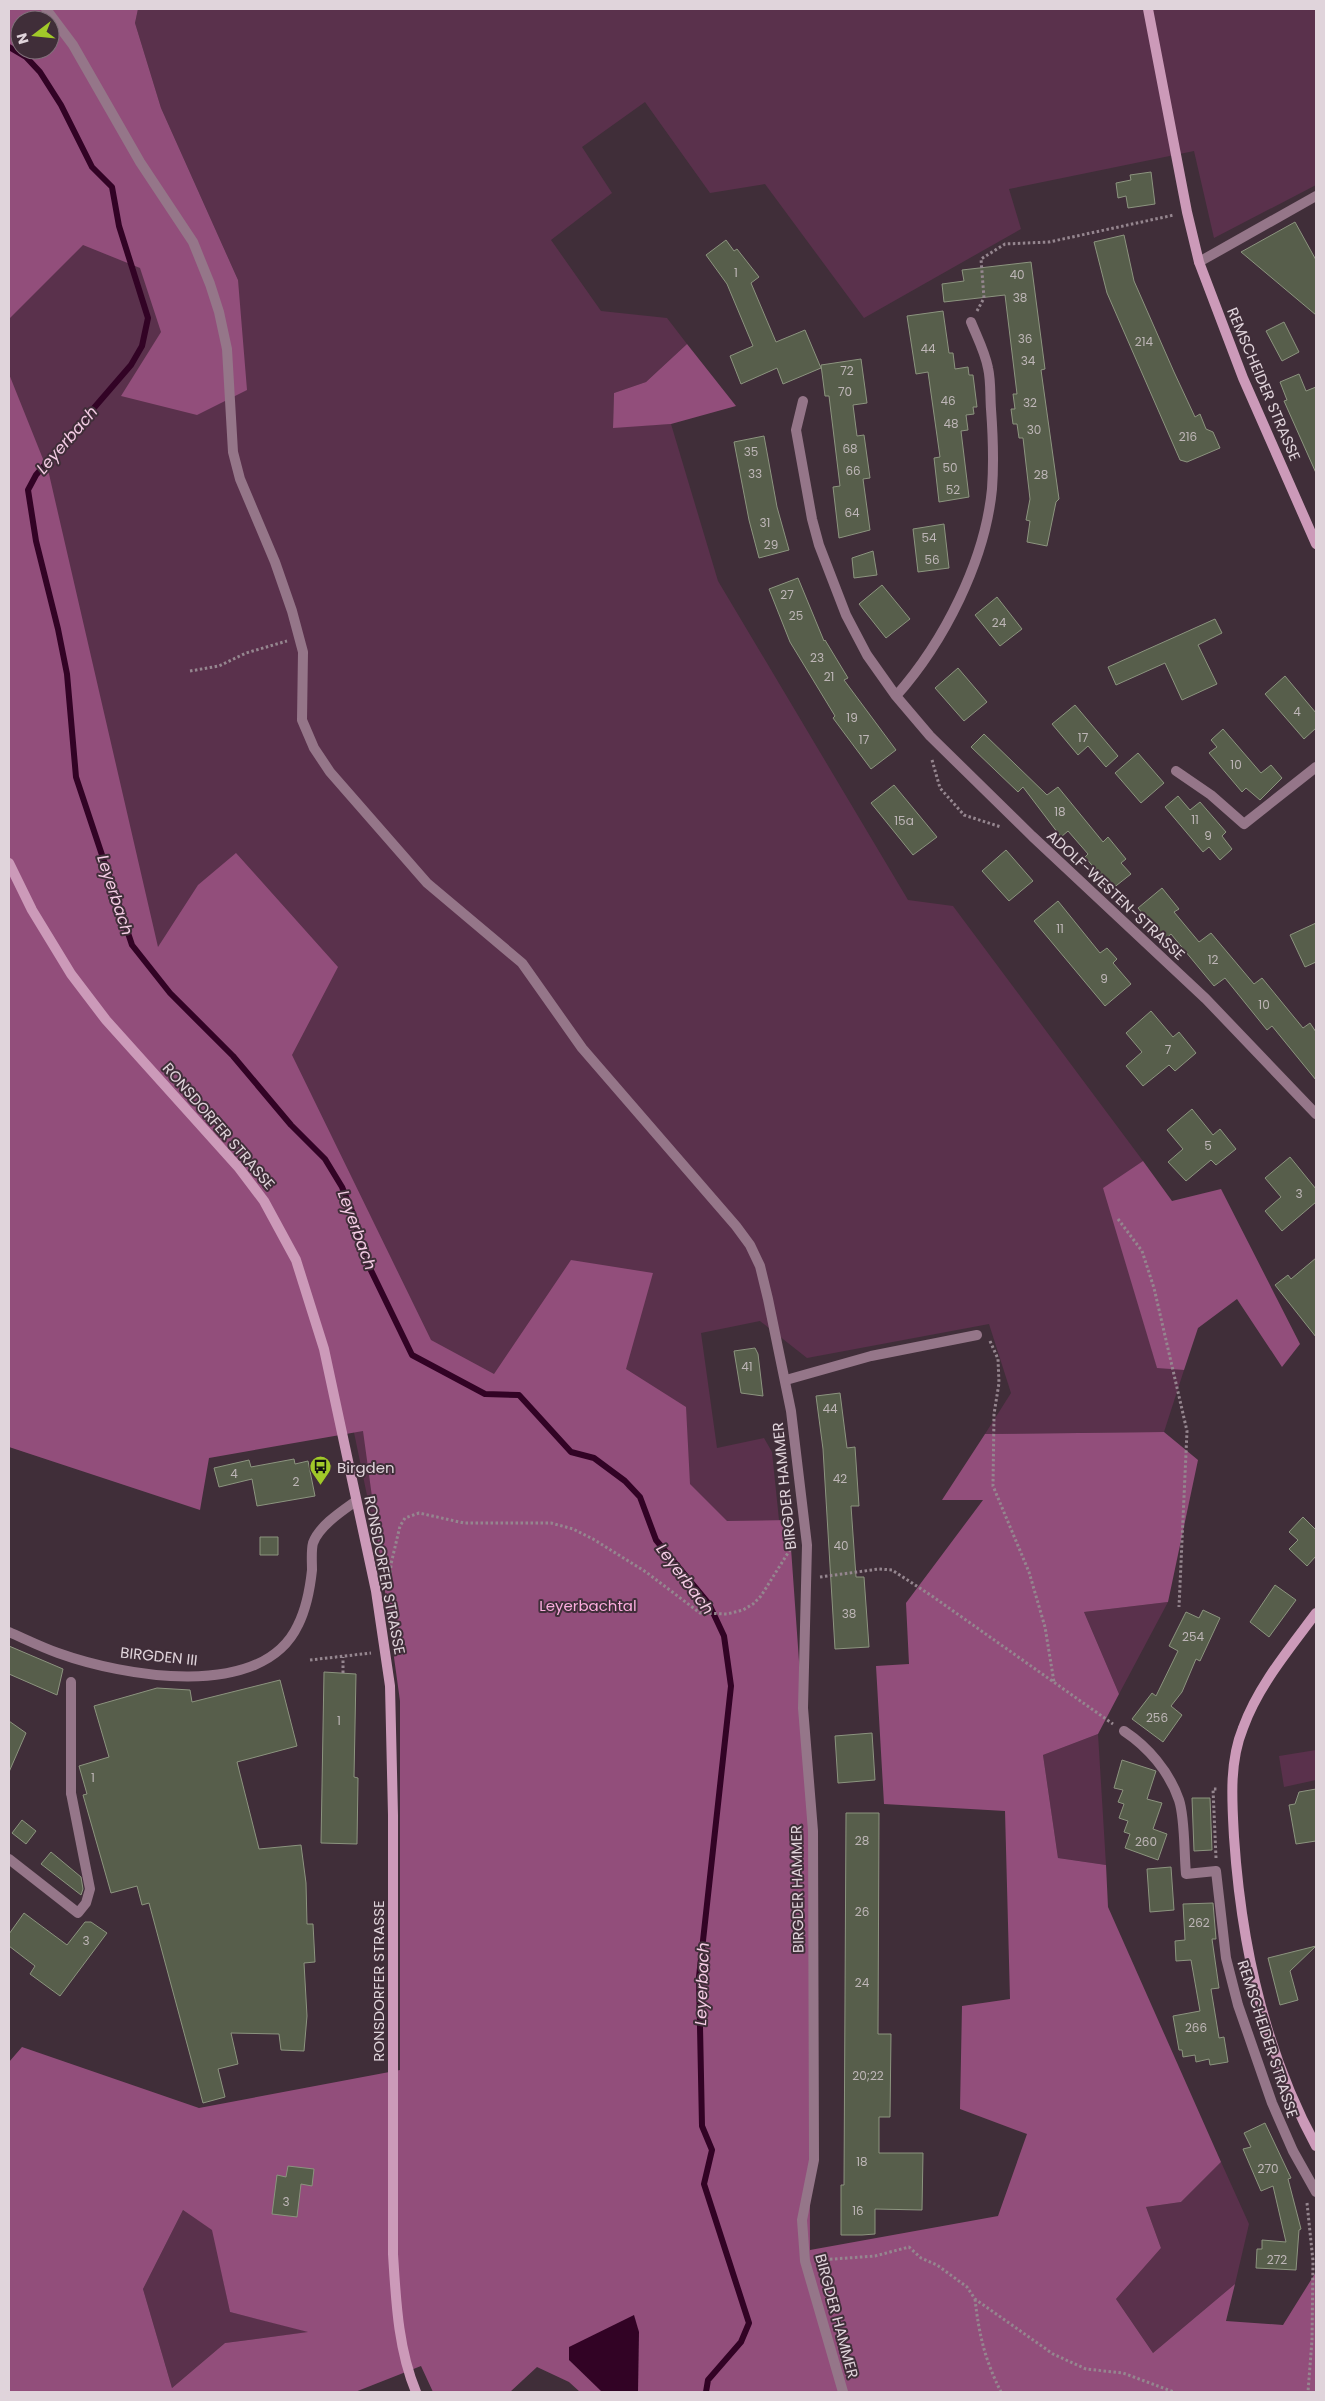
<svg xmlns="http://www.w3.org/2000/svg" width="1325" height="2401" viewBox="0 0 1325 2401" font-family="Poppins,sans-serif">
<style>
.green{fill:#5a314c}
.forest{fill:#924e7b;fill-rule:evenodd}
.water{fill:#320325}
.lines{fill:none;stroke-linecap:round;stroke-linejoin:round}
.stream{stroke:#320325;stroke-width:6}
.building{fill:#575e4b;stroke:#8c947f}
.path{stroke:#95868f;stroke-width:3;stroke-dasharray:2.5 2.5;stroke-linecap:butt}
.lane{stroke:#957689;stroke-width:10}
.street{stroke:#957689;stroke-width:10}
.secondary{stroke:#cc9ab9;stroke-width:10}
.labels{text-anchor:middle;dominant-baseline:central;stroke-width:4;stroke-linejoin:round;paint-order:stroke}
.number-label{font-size:12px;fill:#beb6b7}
.street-label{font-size:15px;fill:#e0d4db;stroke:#402e39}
.poi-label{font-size:15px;fill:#e0d4db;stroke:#402e39;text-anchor:start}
.park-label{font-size:15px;fill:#fcaedf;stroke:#402e39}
.water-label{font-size:16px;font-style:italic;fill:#f5cde5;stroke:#402e39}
</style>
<rect width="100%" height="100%" fill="#402e39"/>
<path class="green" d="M9,9L20,20V50H50L238,280L161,108L135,23L138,9H1316V185L1214,238L1194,151L1009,189L1021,229L864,318L765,184L710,193L645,102L582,147L612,193L551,240L601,311L667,318L687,344L646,382L614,393L613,427L671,424L718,581L908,900L953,906L1143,1161L1104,1188L1157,1367L1184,1370L1164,1432L985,1434L1011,1393L989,1324L807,1358L760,1321L701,1333L717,1448L764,1438L772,1452L782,1549L798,2254L841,2335L404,1721L389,1602L331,1321L9,824Z
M1168,1602L1119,1694L1084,1612Z
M1098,1734L1106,1865L1058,1858L1043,1755Z
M1316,1750V1780L1284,1787L1279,1756Z
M1221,2162L1249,2224L1235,2284L1153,2353L1116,2299L1161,2248L1146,2207L1181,2202Z
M183,2210L213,2230L230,2312L310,2332L225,2343L172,2388L143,2289Z"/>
<path class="forest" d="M9,9H138L135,23L161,108L238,280L247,390L197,415L121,396L161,332L140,268L83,245L9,319ZM20,20H50V50H20Z
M687,344L736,406L671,424L613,428L614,393L646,382Z
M9,374L49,474L158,947L198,885L236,853L338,967L292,1055L431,1340L494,1374L571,1260L653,1273L626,1369L686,1407L690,1484L727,1521L789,1520L809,1802L810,2250L998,2216L1027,2134L960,2109L962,2006L1010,1999L1005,1811L884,1804L876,1666L909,1664L906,1603L983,1500H942L985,1434L1164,1432L1198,1460L1168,1602L1084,1612L1119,1694L1098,1734L1043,1755L1058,1858L1106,1865L1108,1907L1221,2162L1181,2202L1146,2207L1161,2248L1116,2299L1153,2353L1235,2284L1226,2321L1283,2325L1316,2272V2392H580L569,2382L537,2367L510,2392H433L421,2366L355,2392H9V2062L22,2047L199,2108L400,2070V1701L363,1431L209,1458L200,1510L9,1447ZM183,2210L212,2230L230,2312L308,2332L225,2343L172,2388L143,2289Z
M1143,1161L1172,1201L1221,1189L1300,1344L1282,1367L1237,1299L1198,1328L1184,1370L1157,1368L1103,1188Z"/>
<path class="water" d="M634,2315L639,2332L638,2392H602L569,2360V2347Z"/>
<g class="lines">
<path class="stream" d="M40,20L41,16
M9,47L26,57L40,72L61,105L92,167L112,187L119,226L148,318L142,346L131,365L36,475L28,490L36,541L58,629L67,674L76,777L132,945L170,993L233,1056L291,1125L325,1159L342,1187L353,1214L364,1256L412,1355L485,1394L519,1395L571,1452L594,1458L625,1481L640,1497L656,1540L709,1604L724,1636L731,1686L699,1977L702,2126L712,2150L704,2184L749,2323L741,2342L708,2380L706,2392"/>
</g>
<path class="building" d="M1151,172L1155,204L1128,208L1126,196L1118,198L1116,183L1131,180L1130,175Z
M1295,222L1316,260V315L1241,252Z
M1124,235L1134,281L1174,372L1195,417L1200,414L1206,429L1213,432L1220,448L1187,462L1180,460L1107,293L1094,242Z
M726,240L734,251L737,249L759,277L751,283L776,342L805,330L821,368L783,384L777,368L741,384L730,356L753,346L727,284L706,255Z
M1031,262L1045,369L1041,370L1059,499L1056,502L1047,546L1027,542L1030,521L1026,520L1030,499L1023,438H1019L1017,424H1013L1011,409H1015L1013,394H1017L1005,295L944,302L942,284L964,281L962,270Z
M943,311L949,353H953L955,369L968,367L969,375H973L977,407H973L974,414L966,415L968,430L961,431L969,497L939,502L934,458L940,457L928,372L916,374L907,316Z
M1284,322L1299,352L1282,361L1266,331Z
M861,359L867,403L853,405L857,436L864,435L870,478L863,479L870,530L839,538L833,487L840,486L829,396H825L821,365Z
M1299,374L1306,391L1316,387V473L1284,401L1287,400L1280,382Z
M764,436L777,507L789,550L759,558L749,520L734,442Z
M944,524L949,568L918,572L913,529Z
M873,551L877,575L854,578L852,558Z
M798,578L824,641L825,640L848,678L844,680L896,750L871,769L833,718L835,716L790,642L769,589Z
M882,585L910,619L886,638L859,604Z
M997,597L1022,629L1000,646L975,615Z
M1215,619L1222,633L1198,645L1217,684L1182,700L1165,663L1116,685L1108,667Z
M958,668L987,702L964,721L935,688Z
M1285,676L1316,713V728L1304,739L1265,694Z
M1075,705L1118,756L1106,767L1088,746L1078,755L1052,724Z
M1223,729L1261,773L1271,765L1282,778L1260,800L1246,788L1242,792L1209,753L1217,747L1211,740Z
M984,734L1047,795L1058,787L1103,842L1108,837L1126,859L1121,863L1131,874L1112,889L1085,857L1088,854L1068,831L1061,837L1023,787L1018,792L971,747Z
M1138,753L1164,783L1141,803L1115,773Z
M894,785L937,837L913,855L871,803Z
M1178,796L1190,810L1200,802L1226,832L1222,836L1232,849L1220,860L1209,847L1203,852L1165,807Z
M1006,850L1033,881L1009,901L982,871Z
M1162,888L1179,909L1174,912L1199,942L1211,933L1254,984L1262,978L1303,1028L1310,1023L1316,1032V1080L1272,1026L1267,1030L1225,978L1214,986L1171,934L1164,940L1138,908Z
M1058,901L1100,953L1107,948L1117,959L1113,963L1131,984L1105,1006L1034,921Z
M1316,923V962L1305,967L1290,935Z
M1151,1011L1173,1037L1179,1032L1196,1053L1175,1071L1169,1065L1143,1086L1126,1066L1142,1052L1126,1033Z
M1192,1109L1213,1135L1220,1129L1236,1149L1216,1165L1211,1160L1186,1181L1168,1162L1183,1149L1167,1130Z
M1290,1157L1316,1189V1202L1282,1231L1265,1211L1281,1197L1265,1178Z
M1316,1258V1337L1275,1285L1288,1275L1291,1279Z
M755,1348L758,1354L763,1396L741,1393L734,1351Z
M840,1393L847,1448L855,1447L859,1506H851L856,1577H864L869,1647L835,1649L823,1449L816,1396Z
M294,1459L295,1464L308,1461L315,1496L257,1506L252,1479L219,1487L214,1468L249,1460L251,1467Z
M1303,1517L1316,1530V1556L1307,1566L1289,1549L1298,1540L1289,1532Z
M260,1537H278V1555H260Z
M1275,1585L1296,1600L1269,1637L1250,1622Z
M1203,1610L1220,1618L1200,1661L1196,1659L1182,1692L1171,1706L1182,1715L1163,1742L1132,1719L1152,1693L1156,1696L1178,1651L1169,1646L1186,1612L1199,1618Z
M9,1646L63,1669L57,1695L9,1674Z
M324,1672L356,1674L354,1777L358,1778L357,1844L321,1843Z
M280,1680L297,1746L237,1762L259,1849L301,1845L306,1883L307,1924H313L315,1962L304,1963L307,2016L304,2051L281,2050L279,2034L231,2033L238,2064L218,2069L225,2097L203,2103L149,1903L142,1905L137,1886L111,1893L83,1795L87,1794L79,1766L109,1757L94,1706L157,1688L190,1690L192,1702Z
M9,1721L26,1733L9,1772Z
M872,1733L875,1780L838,1783L835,1736Z
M1122,1760L1156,1771L1147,1799L1162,1803L1153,1829L1167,1834L1158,1860L1125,1848L1130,1834L1124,1832L1128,1821L1119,1818L1124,1804L1118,1802L1123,1790L1114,1788Z
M1316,1789V1841L1296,1844L1289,1805L1295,1804L1299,1792Z
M1192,1798H1210L1212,1850L1194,1851Z
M846,1813H879L878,2034H891L890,2117H879V2153H923L922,2210L875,2209V2234L862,2235H841V2185H844Z
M22,1820L36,1831L26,1844L12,1833Z
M51,1852L81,1877L83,1889L81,1895L41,1864Z
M1171,1867L1174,1910L1150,1912L1147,1869Z
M1213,1903L1216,1939H1212L1219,1988L1211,1989L1219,2038L1224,2037L1228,2062L1210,2065L1209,2059L1196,2062L1195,2055L1183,2057L1182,2050H1179L1173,2016L1200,2011L1191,1960L1176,1961L1175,1941L1185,1940L1183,1904Z
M24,1913L67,1945L85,1922H91L107,1933L60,1996L30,1974L35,1966L9,1946V1934Z
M1316,1946L1290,1971L1298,2000L1280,2005L1268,1958Z
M1265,2123L1291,2178L1288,2179L1301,2229L1299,2230L1296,2270L1256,2268L1257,2249H1262V2240L1286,2242L1273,2186L1261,2191L1243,2149L1251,2147L1244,2133Z
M288,2166L314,2169L312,2186L301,2184L297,2217L272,2214L277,2175L286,2177Z"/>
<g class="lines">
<path class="path" d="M977,311L984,298L981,259L1005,244L1049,242L1174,215
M190,671L219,666L246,653L287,641
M932,760L940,788L964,815L1001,827
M1118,1219L1142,1251L1154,1288L1187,1431L1179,1607
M990,1341L998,1359L999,1383L994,1414L993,1486L1029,1572L1045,1627L1054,1682
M820,1577L879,1569L892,1570L932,1596L1113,1724
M390,1583L391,1564L400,1526L405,1518L419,1513L464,1523H551L573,1529L593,1539L646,1572L700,1613L727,1614L743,1610L753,1604L761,1596L791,1548
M310,1660L371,1653
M343,1673V1657
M1216,1858L1213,1789H1218
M1307,2203L1313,2261L1312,2340L1308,2392
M820,2260L875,2256L909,2247L921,2258L937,2265L967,2287L975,2299L1053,2354L1086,2369L1123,2373L1174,2392
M975,2299C979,2335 985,2360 1001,2392"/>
<path class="lane" d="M786,1380L871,1356L977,1335
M71,1682V1793"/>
<path class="street" d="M46,9L73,45L140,162L193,242L210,284L219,312L227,349L233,452L240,479L275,562L292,611L303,652L302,720L314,748L330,772L427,883L522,963L582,1048L736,1226L750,1245L760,1266L768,1299L791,1411L807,1545L803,1708L813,1831L814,2160L802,2220L805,2261L843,2392
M1199,262L1316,196
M803,401L796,430L812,519L819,545L846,615L867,655L896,696L930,736L1032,836L1206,999L1316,1114
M896,696C944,642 985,561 992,489C994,462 993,436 991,409C990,396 991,381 988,368C985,352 977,337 971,322
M1176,771L1211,795L1244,824L1316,767
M9,1632C25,1639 41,1647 58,1653C122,1676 262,1702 298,1625C307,1607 310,1589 312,1570C312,1562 311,1550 313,1543C319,1526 342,1511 356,1501
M1124,1731C1148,1747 1169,1771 1179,1800C1185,1818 1184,1853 1186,1874L1216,1871L1226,1958L1238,2005L1272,2103L1293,2151L1316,2192
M9,1859L78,1913L86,1903L90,1889L71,1793"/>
<path class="secondary" d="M1148,9L1187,212L1199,262L1243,378L1316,544
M9,863L32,910L71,974L106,1020L239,1168L264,1201L296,1260L324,1349L376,1591L390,1686L393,1815V2254C396,2301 398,2349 416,2392
M1316,1613C1290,1648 1258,1686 1243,1728C1229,1762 1232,1801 1234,1837C1241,1943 1265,2052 1316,2146"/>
</g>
<defs>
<symbol id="bus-pin" viewBox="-11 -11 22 30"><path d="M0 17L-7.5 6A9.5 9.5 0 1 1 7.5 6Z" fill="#a1c929" stroke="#402e39"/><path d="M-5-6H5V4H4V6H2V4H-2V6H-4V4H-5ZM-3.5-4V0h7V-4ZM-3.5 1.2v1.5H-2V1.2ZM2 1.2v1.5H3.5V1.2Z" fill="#111"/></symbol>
</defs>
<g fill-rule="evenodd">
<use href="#bus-pin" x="308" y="1454" width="25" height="34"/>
</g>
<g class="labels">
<g class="number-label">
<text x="736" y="272">1</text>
<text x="1017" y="274">40</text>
<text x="1020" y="297">38</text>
<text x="1025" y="338">36</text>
<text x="1144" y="341">214</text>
<text x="928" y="348">44</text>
<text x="1028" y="360">34</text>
<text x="847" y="370">72</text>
<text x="845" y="391">70</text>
<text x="948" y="400">46</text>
<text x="1030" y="402">32</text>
<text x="951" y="423">48</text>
<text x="1034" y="429">30</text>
<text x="1188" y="436">216</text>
<text x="850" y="448">68</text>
<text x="751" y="451">35</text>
<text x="950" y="467">50</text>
<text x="853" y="470">66</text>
<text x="755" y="473">33</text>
<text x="1041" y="474">28</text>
<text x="953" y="489">52</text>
<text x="852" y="512">64</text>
<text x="765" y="522">31</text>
<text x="929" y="537">54</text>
<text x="771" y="544">29</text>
<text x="932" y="559">56</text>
<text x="787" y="594">27</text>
<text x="796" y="615">25</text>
<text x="999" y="622">24</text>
<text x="817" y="657">23</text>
<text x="829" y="676">21</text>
<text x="1297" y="711">4</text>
<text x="852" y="717">19</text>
<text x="1083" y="737">17</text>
<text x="864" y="739">17</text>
<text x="1236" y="764">10</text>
<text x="1060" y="811">18</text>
<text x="1195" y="819">11</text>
<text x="904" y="820">15a</text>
<text x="1208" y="835">9</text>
<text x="1060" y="928">11</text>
<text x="1213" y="959">12</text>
<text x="1104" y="978">9</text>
<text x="1264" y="1004">10</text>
<text x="1168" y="1049">7</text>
<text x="1208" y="1145">5</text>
<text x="1299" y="1193">3</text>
<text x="747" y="1366">41</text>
<text x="830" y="1408">44</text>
<text x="234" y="1473">4</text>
<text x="840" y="1478">42</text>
<text x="296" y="1481">2</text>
<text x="841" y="1545">40</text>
<text x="849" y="1613">38</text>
<text x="1193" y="1636">254</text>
<text x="1157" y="1717">256</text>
<text x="339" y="1720">1</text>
<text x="93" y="1777">1</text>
<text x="862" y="1840">28</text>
<text x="1146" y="1841">260</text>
<text x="862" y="1911">26</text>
<text x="1199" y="1922">262</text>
<text x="86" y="1940">3</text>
<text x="862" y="1982">24</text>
<text x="1196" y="2027">266</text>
<text x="868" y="2075">20;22</text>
<text x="862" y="2161">18</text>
<text x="1268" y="2168">270</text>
<text x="286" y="2201">3</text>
<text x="858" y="2210">16</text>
<text x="1277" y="2259">272</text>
</g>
<g class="street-label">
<text transform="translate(1264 384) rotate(67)">REMSCHEIDER STRASSE</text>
<text transform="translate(1116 895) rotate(43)">ADOLF-WESTEN-STRASSE</text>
<text transform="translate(219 1126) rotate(49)">RONSDORFER STRASSE</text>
<text transform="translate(784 1486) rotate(-96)">BIRGDER HAMMER</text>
<text transform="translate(385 1575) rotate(79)">RONSDORFER STRASSE</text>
<text transform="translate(159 1656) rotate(6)">BIRGDEN III</text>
<text transform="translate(797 1889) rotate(-91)">BIRGDER HAMMER</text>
<text transform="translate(378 1981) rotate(-90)">RONSDORFER STRASSE</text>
<text transform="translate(1268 2039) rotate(72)">REMSCHEIDER STRASSE</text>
<text transform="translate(837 2316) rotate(75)">BIRGDER HAMMER</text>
</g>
<g class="poi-label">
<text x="337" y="1467">Birgden</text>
</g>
<g class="park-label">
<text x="588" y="1605">Leyerbachtal</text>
</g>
<g class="water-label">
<text transform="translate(67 440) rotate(-49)">Leyerbach</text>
<text transform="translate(115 895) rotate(72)">Leyerbach</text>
<text transform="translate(357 1230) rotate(70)">Leyerbach</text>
<text transform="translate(685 1579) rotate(53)">Leyerbach</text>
<text transform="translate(702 1984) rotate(-88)">Leyerbach</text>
</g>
</g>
<rect width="1325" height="2401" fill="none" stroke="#e0d4db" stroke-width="20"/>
<g transform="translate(35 35) rotate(254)"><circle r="24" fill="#402e39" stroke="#80707a"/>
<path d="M0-4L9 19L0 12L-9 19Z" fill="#a1c929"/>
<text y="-8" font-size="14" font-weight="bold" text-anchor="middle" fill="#e0d4db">N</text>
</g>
</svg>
